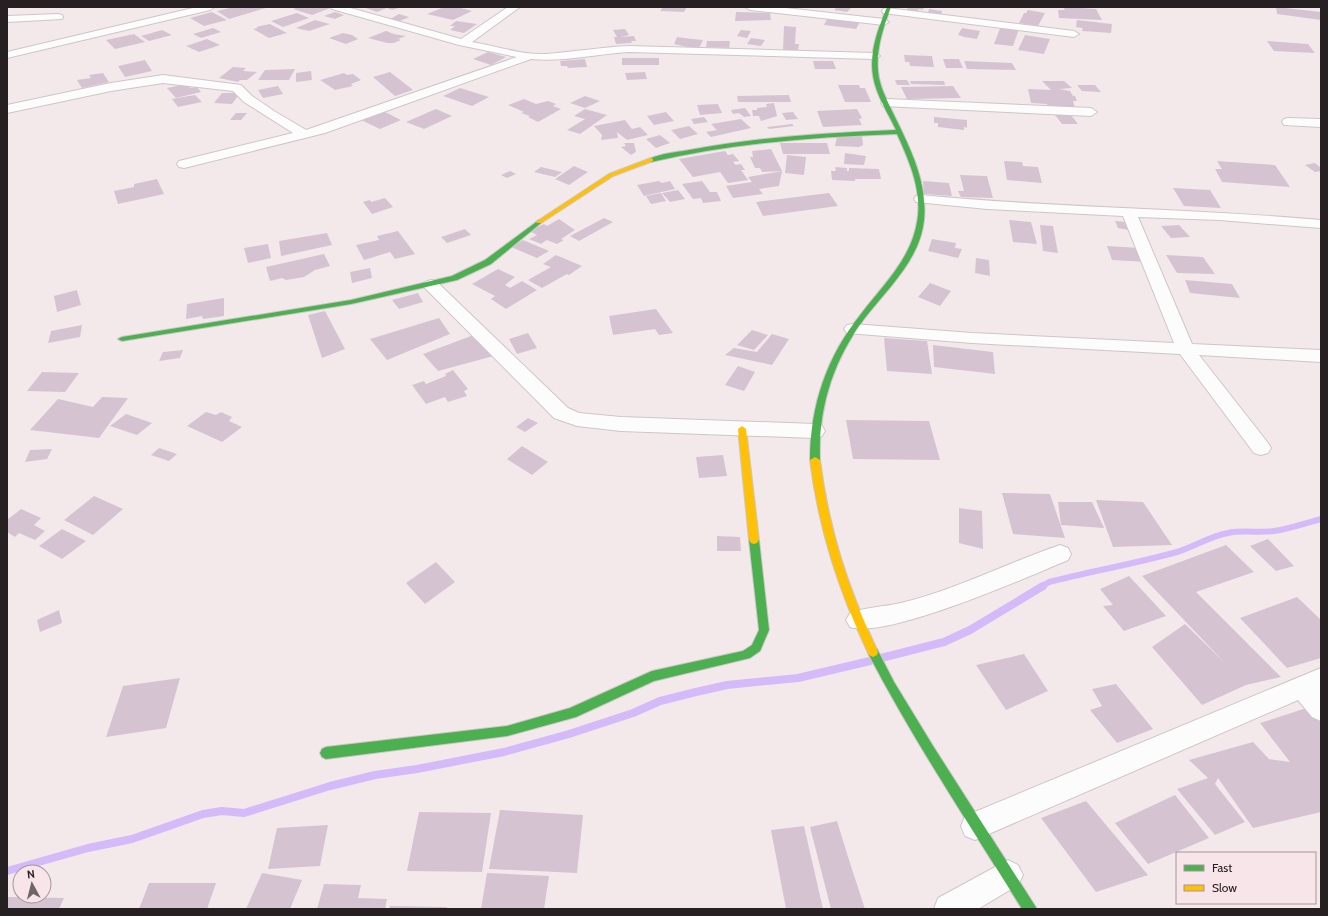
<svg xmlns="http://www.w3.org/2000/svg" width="1328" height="916" viewBox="0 0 1328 916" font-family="Cabin,sans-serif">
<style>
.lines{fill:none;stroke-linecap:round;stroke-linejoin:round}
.stream-far1{stroke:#d4baf8;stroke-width:6}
.stream{stroke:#d4baf8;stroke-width:8}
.building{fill:#d6c3d2}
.street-casing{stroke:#cdc6c8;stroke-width:2}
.fast-casing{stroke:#cdc6c8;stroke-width:2}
.slow-casing{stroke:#cdc6c8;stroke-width:2}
.street{fill:#fdfcfc;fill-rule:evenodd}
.fast{fill:#4caf50;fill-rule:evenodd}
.slow{fill:#ffc107;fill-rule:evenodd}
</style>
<rect width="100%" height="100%" fill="#f3e9eb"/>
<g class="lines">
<path class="stream-far1" d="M1041,587L1049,582C1092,571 1134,564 1177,552C1194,547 1210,536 1228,533C1240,530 1260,533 1274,531C1289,529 1306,523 1321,519"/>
<path class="stream" d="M881,658L944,642L970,630L1043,586
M7,871L88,848L132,839L203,814L222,811L244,813L330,786L375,775L417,769L504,752L569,734L633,713L660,701L696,692L727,685L798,678L870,661"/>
</g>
<path class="building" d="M234,7H269L229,19L217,11Z
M299,7H333L312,15L293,9Z
M363,7H397L399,8L392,10L387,8L377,12Z
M444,7H457L472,11L453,20L427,14Z
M663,7H687L684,12L660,11Z
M837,7H852L847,12L834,10Z
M908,7H924L923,10L919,9L917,12L906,11Z
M1063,7L1096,9L1102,20L1059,18L1058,10H1065Z
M1276,7L1321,12V20L1277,14Z
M929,9L942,11L941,15L928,13Z
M1028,10L1045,13L1038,26L1019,23L1024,13H1026Z
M212,12L227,20L204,26L190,18Z
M335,12L344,15L335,19L324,16Z
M736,12L770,13L771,20L735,21Z
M297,13L309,18L283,27L271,21Z
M399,14L409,17L400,21L390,19Z
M828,17L861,20L856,29L824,25Z
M315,20L330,24L309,31L296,28Z
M1077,20L1112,24L1111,33L1082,31L1083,28L1076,27Z
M456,21L477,24L464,33L450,30L455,26H450Z
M270,24L287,33L269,38L253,29L258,28L256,27Z
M784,26L796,27L795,44H799L798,51L783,50Z
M1001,26L1019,29L1013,46L994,44Z
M213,28L221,32L201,38L193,34Z
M962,28L980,31L977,39L964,37L958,35Z
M625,29L629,35L620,37L634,36L636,41H631L632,43L616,44L614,37H617L613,30Z
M162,30L172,35L149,41L141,36Z
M741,30L751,31L747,38L737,36Z
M386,31L394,34L406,36L398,39L401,40L394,43H387L368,38Z
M343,33L352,35L358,39L346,44L329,38Z
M134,34L145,42L115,49L106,40Z
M1025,35L1050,39L1044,54L1018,50Z
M677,37L692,39L703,40L699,48L687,47L674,44Z
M751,38L765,40L761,46L747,44Z
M207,39L220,45L199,52L186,46Z
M707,41H730L729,48L706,47Z
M1267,41L1308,44L1315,53L1274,51Z
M488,52L506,57L491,65L473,59Z
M904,55L932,56L934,67L910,66L909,62H905Z
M622,58H659V65H622Z
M585,59L587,67L568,68L567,66H561L560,61Z
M943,59H959L963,68H946Z
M145,60L152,71L125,77L118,66Z
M813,61H833L836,69H815Z
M964,61L1012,63L1016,70L967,69Z
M233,67L246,68L243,71L257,72L247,80H240L238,82L219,78Z
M295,69L289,80H258L265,70Z
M311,71L312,80L296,82V73Z
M390,72L413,90L395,96L373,77Z
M645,72L647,79L627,80L625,73Z
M103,73L109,82L82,88L77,80L91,78L89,75Z
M344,73L347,75L353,74L361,80L351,84L353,86L335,90L320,80Z
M895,80H907L910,85H897Z
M910,81H944L945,85L911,84Z
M1042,81H1064L1072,88L1059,89L1070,91L1073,96H1075L1077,101H1073L1075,108L1048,107L1047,104L1031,103L1028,89L1051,90Z
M187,84L190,88L197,87L201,92L176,98L167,88Z
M838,85H859L860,88H865L871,102H845Z
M1077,85H1095L1101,92L1082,91Z
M278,86L283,94L263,98L258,90Z
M953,86L961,98L907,99L901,87Z
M460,88L489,97L472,106L443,96Z
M222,93H240L232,104L214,103Z
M195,95L202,102L178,107L172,99Z
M789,95L791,102H738L737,96Z
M585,96L600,101L585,108L570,103Z
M524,99L536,104L548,101L556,104L553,106L561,109L538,122L528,117L530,116L521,113L524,112L508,105Z
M774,103L777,116L761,121L759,116H753L752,110H757V108L767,107L766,104Z
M718,104L722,113L700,115L697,105Z
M745,108L751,116L744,117L739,113L733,114L731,110Z
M436,109L452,116L424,129L406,122Z
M585,109L607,115L580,134L567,130L585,119L574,116Z
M857,109L862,118L859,119L862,125L823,127L817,111Z
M383,111L401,120L380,129L361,120Z
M666,112L674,121L654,125L647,116Z
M793,112L798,119L786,120L782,113Z
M236,113H247L241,120H230Z
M1055,115H1071L1078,124H1062Z
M704,117L708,122L694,124L691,119Z
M934,117L967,120V128L964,127V130L938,127V123H934Z
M741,119L751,128L711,137L706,132L717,130L711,124Z
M625,120L632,129L640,127L648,135L627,140L617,132L618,138L601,140L602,135L594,126Z
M792,124L794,126L769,129L767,127Z
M689,126L698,134L680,139L671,130Z
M660,135L670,143L656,148L646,139Z
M862,136L863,145L859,147L835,146L837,137Z
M624,143H634L636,152L631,155L621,147L626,146Z
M780,143H827L830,154H783Z
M771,149L782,171L762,172L760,168H755L750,157H753L752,151Z
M725,151L728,155L733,154L739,161L733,162L736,165L741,164L745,170H741L748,180L728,183L720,172L693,177L679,159Z
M845,153L866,156L864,165L844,164Z
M787,155L806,157L804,175L785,173Z
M1004,161L1022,162L1023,166L1038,167L1042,183L1007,180Z
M1217,161L1275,165L1290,187L1222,182L1215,169H1222Z
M1315,163L1321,168V171L1315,172L1305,165Z
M574,166L588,172L569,185L555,179Z
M541,167L562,172L555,177L534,172Z
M835,167L847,168V171H849V168L879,169L881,179H855V181L832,180L831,171H836Z
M510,171L516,174L507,178L501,175Z
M782,171L779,186L759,189L763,194L733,198L726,186L752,182L748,177Z
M960,175L987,176L993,198L961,197L958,191H964Z
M157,179L164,194L118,204L114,191L134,187V184Z
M659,181L662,183L670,181L675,189L644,196L637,185Z
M702,181L710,192H717L721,201L703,203L701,198L693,199L682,184Z
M923,181L949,183L952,196L924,194Z
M1173,188L1210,190L1221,208L1184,206Z
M678,190L685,199L670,202L662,193Z
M661,193L666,201L651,204L646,196Z
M829,193L838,206L763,216L756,202Z
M385,198L393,207L372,214L363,202L370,200L371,202Z
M604,218L613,222L579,241L570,236Z
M559,219L575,230L561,239L564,240L557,244L547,240L541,244L529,239L537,235L529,231L544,224L547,226Z
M1009,220L1031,222L1037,244L1013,242Z
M1115,221L1126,222L1129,230L1118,228Z
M1040,225L1053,226L1058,253L1043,251Z
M1179,225L1190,237L1171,238L1161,226Z
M465,229L471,235L447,243L441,237Z
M398,231L415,254L395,259L390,252L364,260L356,245L379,240L377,236Z
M327,233L332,245L281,256L279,241Z
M932,239L956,243L955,248L962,249L958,258L928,251Z
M523,240L549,251L537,258L511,247Z
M268,244L271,258L248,263L244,248Z
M1107,246L1141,248L1146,262L1112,260Z
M324,254L330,266L315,270L304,277L286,280L282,278L270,281L266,267Z
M556,255L582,266L569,275L567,274L542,288L528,280L551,267L543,264Z
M1166,255L1203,257L1215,274L1177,273Z
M976,258L989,260L990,276L975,273Z
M370,268L372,278L352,283L350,272Z
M498,269L515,277L505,285L510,288L522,281L537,290L506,309L491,299L495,296L472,284Z
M1185,280L1232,284L1240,298L1190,293Z
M930,283L951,291L940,306L918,297Z
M77,290L81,305L57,312L54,296Z
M418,293L423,302L399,309L392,300Z
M224,298V316L203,319L202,316L186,319L187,304Z
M656,309L673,333L659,335L655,329L613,335L609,316Z
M325,311L345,349L322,358L308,315Z
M439,318L450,334L387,360L370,339Z
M82,325L80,337L48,343L51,331Z
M487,330L501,354L438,371L423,354Z
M752,330L768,335L754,350L737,345Z
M528,333L537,348L517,354L509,339Z
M772,334L789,339L772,365L725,355L734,348L757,352Z
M884,338L927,341L932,374L887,371Z
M933,345L993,352L995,374L934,367Z
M183,350L180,358L159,361L163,352Z
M738,366L755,372L744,391L725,385Z
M453,370L468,389L464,391L467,396L448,402L445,397L426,404L412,385L424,381L426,384L446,376L445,374Z
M42,372L79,373L65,392L27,391Z
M102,397L128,398L99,438L30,430L58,399L93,407Z
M206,412L216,415L221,412L232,417L229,421L242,427L222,442L187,426Z
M126,414L152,423L137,435L110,426Z
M528,418L538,423L525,432L516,427Z
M846,420L929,421L940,460L853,459Z
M522,446L548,462L532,475L507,459Z
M159,448L177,454L169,461L151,455Z
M52,449L47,459L25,462L30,450Z
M723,455L727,476L699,478L696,457Z
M1002,493L1050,494L1065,538L1013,534Z
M94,496L123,509L93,535L64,520Z
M1096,500L1143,502L1172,545L1113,547Z
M1058,502H1092L1104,528L1061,525Z
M959,508L982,511L983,549L959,543Z
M21,509L41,518L34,525L45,531L35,540L19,533L15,537L7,532V520Z
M62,529L86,541L62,559L39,546Z
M717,536L740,537L741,551H717Z
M1268,539L1294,566L1276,571L1250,546Z
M1226,545L1254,572L1196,592L1281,677L1246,685L1202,705L1152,647L1185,624L1225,663L1142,576Z
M436,562L455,582L425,604L406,583Z
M1129,576L1166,616L1124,631L1103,606L1113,605L1100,589Z
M1297,597L1321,620V658L1287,668L1240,618Z
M59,610L62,623L40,632L37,620Z
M1024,654L1048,691L1006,710L976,665Z
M180,678L166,728L106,737L123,686Z
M1116,684L1153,729L1117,743L1090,710L1102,706L1092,689Z
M1319,704L1321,706V812L1253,828L1218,778L1215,784L1245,822L1215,835L1177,789L1208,778L1189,760L1253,742L1269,759L1290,762L1260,723Z
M1175,795L1209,838L1148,864L1115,823Z
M1086,801L1148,875L1096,892L1041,818Z
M500,810L583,815L577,873L489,869Z
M419,812L491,813L482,872L407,871Z
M837,821L849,860L865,909H831L810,827Z
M328,825L320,866L268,869L277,828Z
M804,826L823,909H786L771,830Z
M262,873L302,880L290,909H246Z
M487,873L549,876L544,909H481Z
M149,883H216L207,909H139Z
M324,884L361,885L358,898L387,899L385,909H317Z
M7,897L64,898L59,909H7Z
M390,906L447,907V909H389Z"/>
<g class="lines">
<defs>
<path id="street" d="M197,7H215L210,10L7,58V52Z
M331,7H347L461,39L508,7H520L472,42C496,46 522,55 546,54C574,52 601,47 629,46L874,53L880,56L874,59L629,52C596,54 563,62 531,59L325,133L184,168L179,167L177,164L179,161L293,133L244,102L233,91L163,83L111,91L7,113V105L111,83L163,75L241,85L252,96L274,111L306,130L517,57L459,45L332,9Z
M745,7H777L884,19L889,22L884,25L750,10Z
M887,8L1074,31L1079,34L1074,37L883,13L882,11L883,9Z
M58,14L62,15L63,17L62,19L7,22V16Z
M887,99L1091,108L1097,112L1091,116L883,106L881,103Z
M1288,118L1321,119V127L1284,125L1282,122L1284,119Z
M921,195C1054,208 1188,208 1321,220V228L1219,220L1138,217L1192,344L1321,350V362L1199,355L1268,443L1271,448L1268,453L1261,455L1254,453L1180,354L972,343L847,333L844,329L847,325L853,324L972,333L1174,343L1123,216L987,209L916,202L914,199L916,196Z
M431,280L437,282L568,408L579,413L621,417L815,424L822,426L825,431L822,436L815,438L621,431L577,426L554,418L425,288L423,285L425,282Z
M1060,545L1068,548L1071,554L1068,560C1028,577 885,640 850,627L846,620L850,613C866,607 884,607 901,603C956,590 1007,563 1060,545Z
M1321,668V721L1312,717L1298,700L975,840L965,836L961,826L965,816Z
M1008,860L1018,865L1023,875L1018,885L978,909H934L938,898Z"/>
<path id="fast" d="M887,7H891C883,28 876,49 878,71C879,85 886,98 892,111C908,144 928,181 924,220C920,260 887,289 864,319C833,361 818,408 820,460L815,463L810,460C810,406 827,356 861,314C883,285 911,259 917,222C923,192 909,160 897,134C814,137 732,143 651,162L648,160C656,154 678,152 689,150C757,137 826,133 896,130C888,113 876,95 873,76C869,52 878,29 887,7Z
M539,220L542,222L541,223L491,264L457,280L351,304L122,341L118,339L122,337L351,300L452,276L485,260Z
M754,536L757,537L759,540L769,630L760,651L750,658L654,681L576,717L507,736L326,759L322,757L320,753L322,749L326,747L507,726L570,708L652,671L743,651L752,645L759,630L749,540L751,537Z
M873,647L877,649L894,682L933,746L1037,909H1022C970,825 915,743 869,655L868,652L869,649Z"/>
<path id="slow" d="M651,158L653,159V161L613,176L541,223H537L536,222L609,174Z
M742,426L746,429L759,540L757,543L754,544L751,543L749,540L738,429Z
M815,457L820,460C829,531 848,588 878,652L877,655L873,657L869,655C839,591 819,531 810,460Z"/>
</defs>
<use href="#street" class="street-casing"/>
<use href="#fast" class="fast-casing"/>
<use href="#slow" class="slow-casing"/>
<use href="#street" class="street"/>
<use href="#fast" class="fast"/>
<use href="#slow" class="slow"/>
</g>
<rect width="1328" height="916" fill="none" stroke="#272022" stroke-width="16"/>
<rect x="1176" y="852" width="140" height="52" fill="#f7e5e9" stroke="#a49699"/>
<rect x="1184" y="865" width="20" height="6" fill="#4caf50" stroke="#a49699"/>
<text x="1212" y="872" font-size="12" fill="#272022">Fast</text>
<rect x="1184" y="885" width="20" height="6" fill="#ffc107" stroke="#a49699"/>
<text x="1212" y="892" font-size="12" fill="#272022">Slow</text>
<g transform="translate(32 884) rotate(353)"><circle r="19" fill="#f7e5e9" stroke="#a49699"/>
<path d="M0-3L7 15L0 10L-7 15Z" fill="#6e6668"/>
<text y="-6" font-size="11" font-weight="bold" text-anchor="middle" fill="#272022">N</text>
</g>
</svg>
